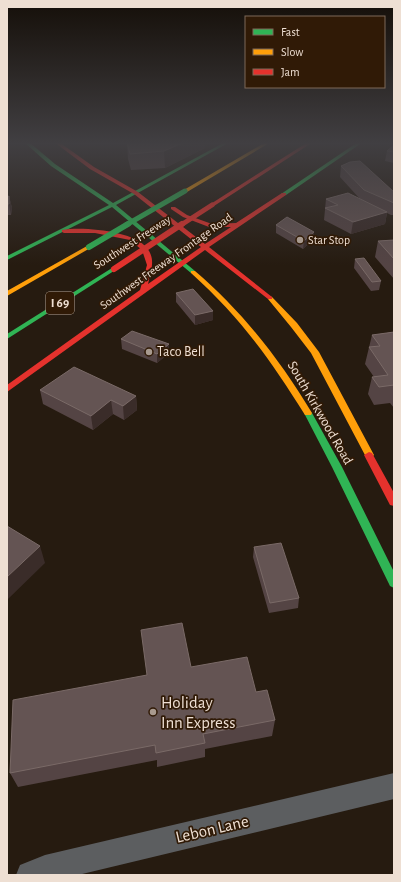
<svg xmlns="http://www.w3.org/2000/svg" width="401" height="882" viewBox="0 0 401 882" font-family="'Alegreya Sans',sans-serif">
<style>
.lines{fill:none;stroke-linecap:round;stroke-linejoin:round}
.street{fill:#5c5e60;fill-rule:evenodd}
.fast{fill:#30b455;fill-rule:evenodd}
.slow{fill:#ff9f0a;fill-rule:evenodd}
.jam{fill:#e5322d;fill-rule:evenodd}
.fast-bridge-far1{stroke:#30b455;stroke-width:5}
.fast-bridge{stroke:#30b455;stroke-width:6}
.jam-bridge-far1{stroke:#e5322d;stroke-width:5}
.jam-bridge{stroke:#e5322d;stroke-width:6}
.wall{fill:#544444}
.shaded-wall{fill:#3a2c29}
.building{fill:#645453;stroke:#7a6a67}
.poi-dot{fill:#a89a8f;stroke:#301a06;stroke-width:1.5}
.labels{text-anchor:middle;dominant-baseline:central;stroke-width:3.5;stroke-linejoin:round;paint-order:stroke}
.far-poi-label{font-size:12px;fill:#eedfd3;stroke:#301a06;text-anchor:start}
.far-street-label{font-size:12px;fill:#eedfd3;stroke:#301a06}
.shield{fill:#301a06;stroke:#b5a496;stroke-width:1}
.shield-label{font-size:13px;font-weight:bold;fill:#eedfd3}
.poi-label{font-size:14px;fill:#eedfd3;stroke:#301a06;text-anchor:start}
.street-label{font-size:14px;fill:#eedfd3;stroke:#301a06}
.near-poi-label{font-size:17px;fill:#eedfd3;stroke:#301a06;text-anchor:start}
.near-street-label{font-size:17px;fill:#eedfd3;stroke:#301a06}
</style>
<rect width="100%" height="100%" fill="#261b10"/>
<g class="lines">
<path class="street" d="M394,773V799L78,875H16L20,865L45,855Z"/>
<path class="fast" d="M24,142H29L55,164L113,203L225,142H230L116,205L195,271V273H191L112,207L7,260V256L109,205L51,166Z
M358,142H363L286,195L281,194Z
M112,268L117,269L7,339V334Z
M308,410L312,413L342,467L394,572V588L390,586L332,467L304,413Z"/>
<path class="slow" d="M266,142H271L187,192L182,191Z
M87,246L92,247L7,296V291Z
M191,271H195C243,312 280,360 312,413L311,415H305C270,359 240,317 191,273Z
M270,296L272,297L297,323L319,352L374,455L372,457H366L311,353L291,327L268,299V297Z"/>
<path class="jam" d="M54,142H59L94,167L138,192L205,244L231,227H209L183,217L171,209V207H175L187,215L212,224L236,223L282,193H286V195L209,247L272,297V299H268L205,250L7,392V385L140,290L147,265L142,250L130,240L95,233H64L62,232V230C82,226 135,231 147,248C156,259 151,272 148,284L201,247L134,194L90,169Z
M308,142H313L214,206L209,205Z
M369,452L372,453L394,493V506L390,505L364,455Z"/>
<path class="fast-bridge-far1" d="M126,225L185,191"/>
<path class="fast-bridge" d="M89,247L128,224"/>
<path class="jam-bridge-far1" d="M181,225L212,205"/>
<path class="jam-bridge" d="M114,269L182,224"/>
</g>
<path class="wall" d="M127,142L205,148L165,168L131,170L128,159Z
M394,145V163L385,161L387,151Z
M341,166L394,192V215H391L387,213L385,224L351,234L324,220L326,199H360L340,177Z
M9,196L12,208L11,215H8L7,229V197Z
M276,225L314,232L313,240L303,249L276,233Z
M394,240V279L375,257L378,241Z
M355,259L381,281L379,290L371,291L354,268Z
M176,293L213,311V320L195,325L176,302Z
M394,332V408L390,403L374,405L368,394L372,377H374L365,364L372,335Z
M121,339L169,344V353L157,363L122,349Z
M40,390L136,396L137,410L124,420L113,414L93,430L43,404Z
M254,547L299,598L298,608L269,613L253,557Z
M191,667L256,692L275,720L272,736L205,749V757L157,767V760L18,787L10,773Z"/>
<path class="shaded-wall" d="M185,142H205V148L165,168L164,151Z
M9,196L12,208L11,215L9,204Z
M7,210L8,215L7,229Z
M387,212L385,224L351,234L353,222Z
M314,232L313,240L303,249L304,241Z
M213,311V320L195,325V315Z
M169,344V353L157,363V354Z
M136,396L137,410L124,420L123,406Z
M111,400L113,414L93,430L91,416Z
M40,546L45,563L7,600V577Z"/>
<path class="building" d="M127,142H185L164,151L130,154Z
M394,145V152L387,151Z
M360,161L394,192V203L364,190L341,166L350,162Z
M348,193L387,212L353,222L325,208L338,205L326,199Z
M9,196V204H7V197Z
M287,217L314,232L304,241L276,225Z
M394,240V259L378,241Z
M364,258L381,281L372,282L355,259Z
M193,289L213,311L195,315L176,293Z
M132,331L169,344L157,354L121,339Z
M394,332V385L379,387L372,377L388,375L369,347L380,346L372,335Z
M74,367L136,396L123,406L111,400L91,416L40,390Z
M7,526L40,546L7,577Z
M281,543L299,598L270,603L254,547Z
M182,623L191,667L247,657L256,692L267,690L275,720L203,734L205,743L156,753L155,745L10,773L13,700L147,675L141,630Z"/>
<linearGradient id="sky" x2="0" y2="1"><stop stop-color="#150f09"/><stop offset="0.54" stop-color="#413f42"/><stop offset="1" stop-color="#413f42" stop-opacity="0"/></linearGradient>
<rect width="401" height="265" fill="url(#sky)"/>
<g class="poi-dot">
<circle cx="300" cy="240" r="4"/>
<circle cx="149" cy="352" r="4"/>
<circle cx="153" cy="712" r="4"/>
</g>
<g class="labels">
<g class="far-poi-label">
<text x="308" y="240">Star Stop</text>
</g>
<g class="far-street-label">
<text transform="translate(132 242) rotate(-33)">Southwest Freeway</text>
<text transform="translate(166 261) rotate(-35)">Southwest Freeway Frontage Road</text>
</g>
<rect class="shield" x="46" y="292" width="28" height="22" rx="3"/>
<g class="shield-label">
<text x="60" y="303">I 69</text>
</g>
<g class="poi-label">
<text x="157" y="352">Taco Bell</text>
</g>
<g class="street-label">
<text transform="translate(320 413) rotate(60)">South Kirkwood Road</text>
</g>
<g class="near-poi-label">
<text x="161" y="702">Holiday<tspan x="161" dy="20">Inn Express</tspan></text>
</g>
<g class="near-street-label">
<text transform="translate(212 829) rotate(-13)">Lebon Lane</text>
</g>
</g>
<rect width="401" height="882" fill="none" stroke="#eedfd3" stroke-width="16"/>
<rect x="245" y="16" width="140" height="72" fill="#301a06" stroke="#7c6958"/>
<rect x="253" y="29" width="20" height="6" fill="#30b455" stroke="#7c6958"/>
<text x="281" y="36" font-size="12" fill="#eedfd3">Fast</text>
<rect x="253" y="49" width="20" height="6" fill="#ff9f0a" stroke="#7c6958"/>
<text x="281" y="56" font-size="12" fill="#eedfd3">Slow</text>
<rect x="253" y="69" width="20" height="6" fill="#e5322d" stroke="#7c6958"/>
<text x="281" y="76" font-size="12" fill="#eedfd3">Jam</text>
</svg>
